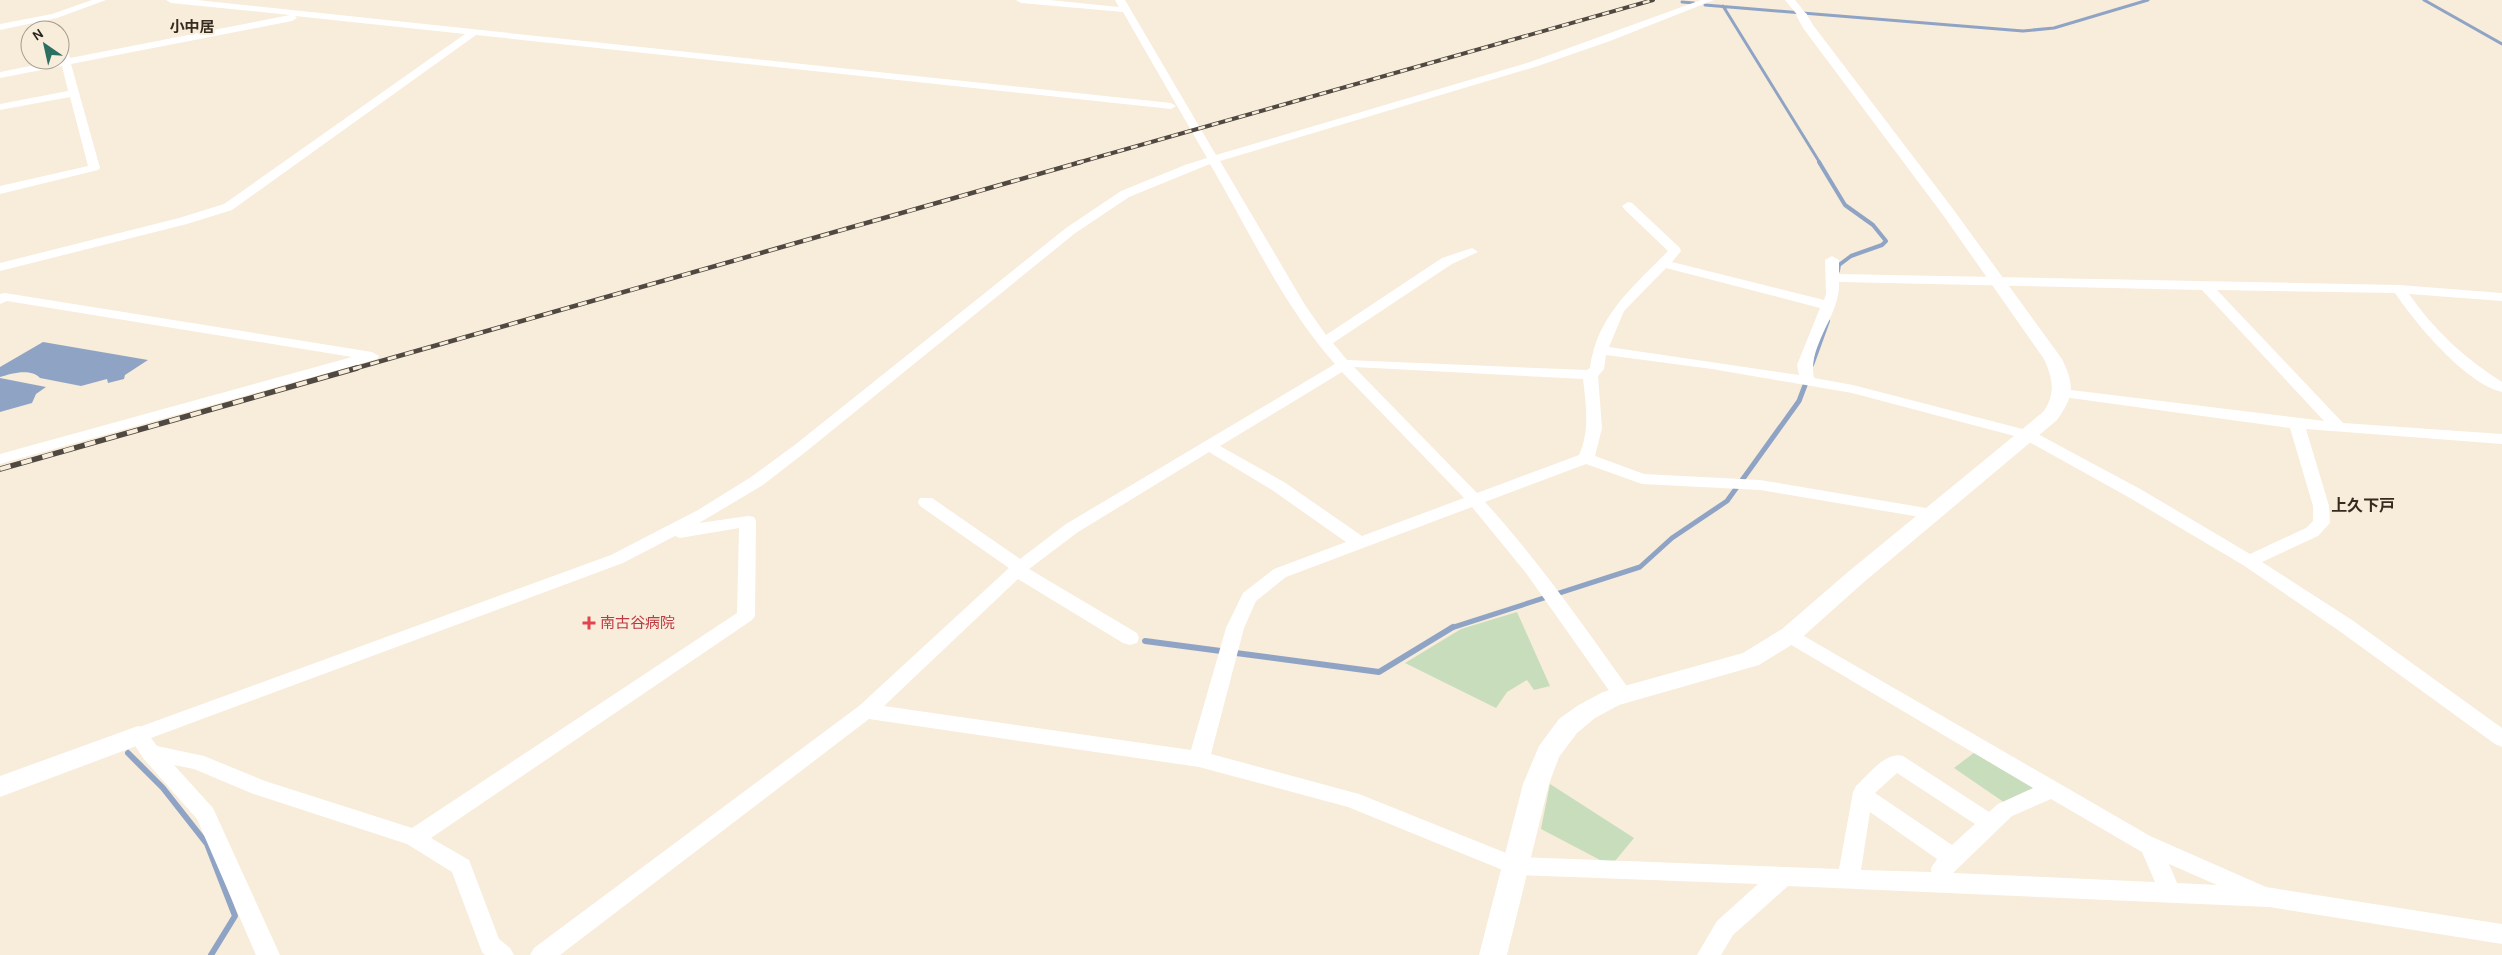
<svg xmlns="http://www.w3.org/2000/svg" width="2502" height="955" viewBox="0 0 2502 955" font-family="Karla,'Noto Sans JP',sans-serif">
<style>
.green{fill:#c8ddbc}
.water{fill:#8fa4c5}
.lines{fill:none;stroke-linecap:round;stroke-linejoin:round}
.stream-far3{stroke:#8fa4c5;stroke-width:3}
.stream-far2{stroke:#8fa4c5;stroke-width:4}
.stream-far1{stroke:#8fa4c5;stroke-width:5}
.stream{stroke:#8fa4c5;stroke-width:6}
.minor{fill:#fff;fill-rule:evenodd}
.tertiary{fill:#fff;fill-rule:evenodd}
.rail-far2-casing{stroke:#4f4941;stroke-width:4}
.rail-far1-casing{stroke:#4f4941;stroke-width:4.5}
.rail-casing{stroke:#4f4941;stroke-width:5.5}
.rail-far2{stroke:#f8ecdb;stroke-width:2.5;stroke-dasharray:7;stroke-linecap:butt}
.rail-far1{stroke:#f8ecdb;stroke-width:3;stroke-dasharray:9;stroke-linecap:butt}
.rail{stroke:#f8ecdb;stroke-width:4;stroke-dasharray:11;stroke-linecap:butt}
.health-dot{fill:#e0444e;stroke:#f8ecdb;stroke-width:2}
.labels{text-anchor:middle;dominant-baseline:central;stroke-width:4;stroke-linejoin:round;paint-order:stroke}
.far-quarter-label{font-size:15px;font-weight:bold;fill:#352c1f;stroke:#f8ecdb}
.health-label{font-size:15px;fill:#be3a42;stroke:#f8ecdb;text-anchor:start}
.neighbourhood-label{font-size:16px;font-weight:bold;fill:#352c1f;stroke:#f8ecdb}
</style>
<rect width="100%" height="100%" fill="#f8ecdb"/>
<path class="green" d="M1517,612L1550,686L1534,690L1527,680L1507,692L1496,708L1405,663L1461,629Z
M1979,749L2041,787L2008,805L1954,768Z
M1550,784L1634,838L1615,861H1602L1541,829Z"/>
<path class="water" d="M43,342L148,360L125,375L124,379L108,383L107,379L81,386L40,378C31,368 12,373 0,377V367Z
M0,378L46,387L36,394L32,403L0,412Z"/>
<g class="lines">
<path class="stream-far3" d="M2424,0L2502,44
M1682,2L1694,3
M1705,5L2023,31L2054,28L2148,0
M1723,6L1820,163"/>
<path class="stream-far2" d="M1819,162L1845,205L1873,225L1886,241L1882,245L1851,256L1839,265L1838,271
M1812,365L1828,321"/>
<path class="stream-far1" d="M1451,628L1640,567L1672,538L1727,501L1799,401L1807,380"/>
<path class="stream" d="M1145,641L1379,672L1453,627
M128,753L163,788L207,844L235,916L211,955"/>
<path class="minor" d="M92,0H106L57,18L0,30V24L52,14Z
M166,0H197L1171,103L1176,106L1171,109L476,35L232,210L187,224L0,271V263L179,218L224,204L465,34L295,16L297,18L292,21L71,64L100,168L98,170L0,194V186L88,166L70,97L0,110V104L68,91L62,66L0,78V72L60,60V38L65,41L70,58L290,15L171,3Z
M1016,0H1050L1119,7L1115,0H1125L1216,155L1530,62L1701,0H1714L1610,41L1538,66L1220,161L1305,305L1326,335L1442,258L1472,248L1478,252L1452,264L1333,343L1347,360L1587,370L1590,368C1597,315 1633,287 1668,251L1624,209L1622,206L1628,202L1632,203L1680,248L1681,251L1672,262L1824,300L1826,294L1825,260L1832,256L1839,260V274L2399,285L2502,293V301L2409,294C2434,330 2465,359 2502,382V392C2465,383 2416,324 2395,293L2217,290L2343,423L2502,434V444L2306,429L2329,506L2330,523L2318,536L2262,562L2352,620L2502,728V747L2495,744L2338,630L2243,565L2130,498L2022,438L1852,393L1712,369L1606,355L1604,369L1598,376L1602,428L1595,456L1644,474L1760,480L1932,509L1938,510L1940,514L1938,518L1932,519L1760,490L1642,484L1586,464L1485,502C1538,560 1583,625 1629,689L1632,694L1629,699L1622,701L1615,699L1526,573L1472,507L1286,577L1256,601L1244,628L1211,754L1359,794L1516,857L1839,869L1853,792L1856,786C1868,775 1886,751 1903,756L1989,812L1998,804L2033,788L1783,640L1781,635L1783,630L1790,628L2150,836L2266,887L2502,924V944L2269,907L1788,886L1733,935L1721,955H1697L1717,921L1758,884L1515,875L1348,807L1199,767L869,719L560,955H530L534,948L859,706L1009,568L920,506L918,502L920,498H932L1020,559L1066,524L1335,364C1284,307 1249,231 1210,164L1129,197L1074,234L808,450L763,485L699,523L748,516L754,517L756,521L755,616L752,620L431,838L469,860L499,939L510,948L514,955H485L482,952L452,872L407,844L251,793L194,769L174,765L213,808L280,955H256L197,819L143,758L128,735L131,730L611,555L698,510L751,477L796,444L1066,228L1121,191L1185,165L1207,158L1123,12L1021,3ZM1666,268L1820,308L1797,365L1799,375L1609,347L1624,311ZM1839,282L2202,290L2324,421L2063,389L2056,393L2063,397L2290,428L2313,506V521L2306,528L2250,554L2142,490L2034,432L1853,385L1814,378C1807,345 1841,315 1839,282ZM1354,367L1583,379C1586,405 1590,431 1579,455L1477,493ZM1342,372L1464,498L1362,536L1284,482L1220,446ZM1209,452L1272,490L1346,542L1274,569L1243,593L1226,628L1191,750L884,706L1018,579L1123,643L1130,645L1137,643L1139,638L1137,633L1029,569L1078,532ZM739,528L737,613L412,828L265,781L204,756L157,746L151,738L623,563L675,536L680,538ZM1897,773L1975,824L1952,845L1875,793ZM2051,799L2142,852L2155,882L1953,873L2012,816ZM1870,812L1937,859L1931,868V872L1861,870ZM2169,864L2217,885L2177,883Z
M1785,0H1795L1807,15L1805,17H1799Z
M5,293L372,352L379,356L377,359L0,464V454L352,357L7,301L0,304V294Z"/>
<path class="tertiary" d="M1802,12L1806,13L1813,25L1953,209L2062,359C2075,386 2074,396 2057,420L1864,582L1798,641L1759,665L1619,705L1595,718L1577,733L1559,757L1549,784L1507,955H1479L1523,784L1539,746L1559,719L1577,706L1603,692L1743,653L1782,629L1848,572L2043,412C2056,394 2053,379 2044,359L1943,215L1803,28L1796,15Z
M138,726L147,728L150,735L147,742L0,797V776Z"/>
<defs>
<path id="rail-far2" d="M1077,163L1653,0"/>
<path id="rail-far1" d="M353,369L1081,162"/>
<path id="rail" d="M0,469L357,368"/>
</defs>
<use href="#rail-far2" class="rail-far2-casing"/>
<use href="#rail-far1" class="rail-far1-casing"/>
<use href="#rail" class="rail-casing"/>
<use href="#rail-far2" class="rail-far2"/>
<use href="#rail-far1" class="rail-far1"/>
<use href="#rail" class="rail"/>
</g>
<path class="health-dot" d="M586.5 615.5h5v5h5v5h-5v5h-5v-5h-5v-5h5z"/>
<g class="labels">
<g class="far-quarter-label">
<text x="192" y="27">小中居</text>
</g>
<g class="health-label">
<text x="600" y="623">南古谷病院</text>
</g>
<g class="neighbourhood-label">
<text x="2363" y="505">上久下戸</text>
</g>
</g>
<g transform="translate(45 45) rotate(326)"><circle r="24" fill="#f8ecdb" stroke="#a49c8f"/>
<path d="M0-4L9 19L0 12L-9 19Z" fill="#2c6f60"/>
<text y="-8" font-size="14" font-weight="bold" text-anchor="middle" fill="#27231d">N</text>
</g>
</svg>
